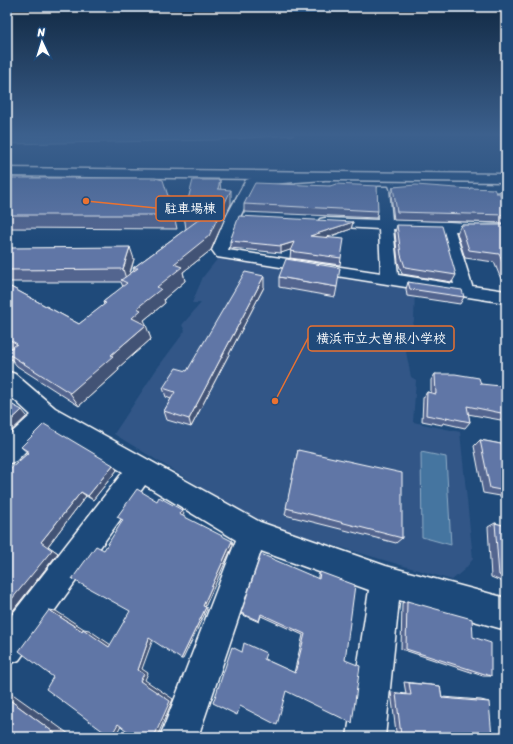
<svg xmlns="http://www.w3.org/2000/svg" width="513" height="744" viewBox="0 0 513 744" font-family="Sriracha,'Klee One',sans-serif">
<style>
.built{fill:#325787}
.water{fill:#4474a0;stroke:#8facc6}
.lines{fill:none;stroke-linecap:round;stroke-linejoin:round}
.minor-casing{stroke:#fff;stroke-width:3}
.major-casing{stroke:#fff;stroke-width:3}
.minor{fill:#1f4a7a;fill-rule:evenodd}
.major{fill:#1f4a7a;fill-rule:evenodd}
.wall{fill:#53658f;stroke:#fff}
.shaded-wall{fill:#435374;stroke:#fff}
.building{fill:#6076a6;stroke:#fff}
.leader{fill:none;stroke:#eb7230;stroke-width:1.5}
.callout-dot{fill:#eb7230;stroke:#1f4a7a;stroke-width:1.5}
.callout{fill:#1f4a7a;stroke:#eb7230;stroke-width:1.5}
.callout-label{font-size:13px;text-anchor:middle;font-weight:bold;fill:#fff}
</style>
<rect width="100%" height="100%" fill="#1f4a7a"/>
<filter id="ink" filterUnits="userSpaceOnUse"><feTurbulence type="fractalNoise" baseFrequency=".025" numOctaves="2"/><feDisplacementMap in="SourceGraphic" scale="8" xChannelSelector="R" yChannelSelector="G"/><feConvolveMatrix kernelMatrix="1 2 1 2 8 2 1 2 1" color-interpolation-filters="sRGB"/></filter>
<g filter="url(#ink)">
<path class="built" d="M219,257L415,287L414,320L406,352L411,377L416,380L413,422L460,432L473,559L465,569L452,580L261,524L114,434L156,370L185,331L182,325L201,303H192L197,291L203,277Z"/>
<path class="water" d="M7,135H294L215,140L7,144Z
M421,452L446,457L451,545L422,537Z"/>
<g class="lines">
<defs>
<path id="minor" d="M320,173L324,174L326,177L324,180L255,185L240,217L228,250L381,273L379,229L325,226L320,225L318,222L320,219L325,218L378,220L377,190L378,187H388L389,190L392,220L506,224V232L455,231L472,286L506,291V303L217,257L212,250L226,217L246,180L256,177ZM393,229L440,231L454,284L398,275Z
M506,192V209L501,208L494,196L496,193Z
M7,371L15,374L55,408L260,522L386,566L506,598V630L399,600L385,737H347L369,590L261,551L198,737H160L236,540L145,485L19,660L7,665V621L123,472L49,428L16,461L7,464V437L31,415L7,393Z"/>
<path id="major" d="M7,168L506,174V182L7,176Z"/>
</defs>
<use href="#minor" class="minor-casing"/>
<use href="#major" class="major-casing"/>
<use href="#minor" class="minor"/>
<use href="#major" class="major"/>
</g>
<path class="wall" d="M7,178L174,215L177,229L7,228Z
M330,186L378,211L376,218L244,212V204Z
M393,187L469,189L470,188L496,193L504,201H506V223L394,220L391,194Z
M220,189L231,204L211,250L183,272L185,281L164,299L165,303L144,320L145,325L151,339L118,368L119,370L79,406L17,366L7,354V351L11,348L7,345V285L79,324L104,305L103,302L123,287L121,282H7V248L134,259L130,274L134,270L133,268L186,229L184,215Z
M353,222L351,229L326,238L341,258L340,265L290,258L291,249L281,253L230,248V241Z
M397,225L456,275L452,282L402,274L398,262L395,232Z
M461,225H506V290L505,289L494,262L465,258L457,233Z
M279,277L337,287L335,297L279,287Z
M408,282L464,297L460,304L407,296L406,289Z
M264,287L191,427L167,420L164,411L171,399L166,397L163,388L187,371Z
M435,374L506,390V421L468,414L470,422L465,428L443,423L442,425L422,421L423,398L427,392L431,393V380Z
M480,440L506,445V497L483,493L474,446Z
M21,447L117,470L93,500L86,496L48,546L58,553L7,618V472L28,453Z
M298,450L402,538L396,543L285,515Z
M495,523L506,526V583L491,577L488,527Z
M320,572L345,660L352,723L242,652L264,659L294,673L303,635L261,616L259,622L241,614V613L318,578V575Z
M407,601L473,637L491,676H483L401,649L402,603Z
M404,682L440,686L442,697L481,700L489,702L447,734L401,735L396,732L391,692L406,694Z"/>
<path class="shaded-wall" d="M220,180L221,193L218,189Z
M231,190V204L211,250L183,272L185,281L164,299L165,303L144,320L146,324L137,332L132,318L137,308L157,287L174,264Z
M353,222L351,229L309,243L310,236Z
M294,242L293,249L281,253V246Z
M130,247L134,259L127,282L123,269Z
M264,276V287L191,427L189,419Z
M146,325L151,339L118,368L119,370L79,406L70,393L111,355Z
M22,410L27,416L7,435V424Z
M113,465L117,470L93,500L88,496Z
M81,492L86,496L48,546L58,553L7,618V605L41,542Z
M182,510L184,514L181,518L179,514Z
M232,541L233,545L205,607L203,606Z
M206,607L207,609L183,659H181Z
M49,610L56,611L84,629L89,630L114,647H109L82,631Z
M149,638L153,639L142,669L148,673L145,680L173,699L157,737H154L138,670Z
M7,690L73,737H60L7,698Z
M123,721L117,733L111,736L113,732L108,735V734L118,724Z"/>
<path class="building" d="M7,178H155L163,180L174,215H7Z
M193,180H220L218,189L231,190L209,236L174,264L182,267L157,287L161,289L137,308L141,310L132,318L146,325L111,355L113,356L70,393L7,353V351L17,344L7,338V285L79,324L106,303L103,302L127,283L121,280L138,268H133L205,215H184Z
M255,183L330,186L336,184L377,186L378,211L244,204Z
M416,185L470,189V188L494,189L496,193H499L504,201H506V215L397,212L393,187Z
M239,216L353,222L310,236L344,239L341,258L290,251L294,242L281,246L230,241Z
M397,225L442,226L456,275L405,267L401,255Z
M461,225H506V271L499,254L469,250Z
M130,247L123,269L7,270V248Z
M286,259L340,268L337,287L279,277Z
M245,272L264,276L189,419L164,411L175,392L163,388L176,368L187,371Z
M408,282L462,290L464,297L410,289Z
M435,374H455L479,378L481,384L500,386L501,389L506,390V414L467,406L470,422L446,417L447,419L426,415L427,392L436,394Z
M7,402L22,410L7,424Z
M44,424L113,465L88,496L81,492L41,542L52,550L7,605V472L29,452L21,447Z
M480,440L506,445V491L490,488Z
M298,450L402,473V538L286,508Z
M137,489L157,501L159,497L182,510L179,514L232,541L203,606L206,607L181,659L149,638L138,670L144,674L140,681L170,701L154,737H135L118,724L111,736L108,734V735L46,689L53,677L19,651L49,610L82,631L83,629L109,647L130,611L72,579L96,546L104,550L123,520L117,517Z
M495,523L506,526V577L499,575Z
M261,554L319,579L320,572L355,585L345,660L360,666L352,723L286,691L277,725L240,706L237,715L213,703L232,647L242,652L244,643L266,653L264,659L295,673L305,634L261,614L259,621L241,613Z
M407,601L472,619L473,637L491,643V676L406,649Z
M409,683L440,686L442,698L489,702L492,737H475L447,734V737H419L401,735L396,694L411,695Z
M7,698L60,737H7Z"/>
</g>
<linearGradient id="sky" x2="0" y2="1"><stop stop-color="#112943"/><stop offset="0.56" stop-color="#3c608d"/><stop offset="1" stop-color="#3c608d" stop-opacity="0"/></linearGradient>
<rect width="513" height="240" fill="url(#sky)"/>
<path class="leader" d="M86 201L156 208M275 401L308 338"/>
<g class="callout-dot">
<circle cx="86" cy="201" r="4"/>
<circle cx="275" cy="401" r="4"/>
</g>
<g class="callout">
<rect x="156" y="196" width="68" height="25" rx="4"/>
<rect x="308" y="326" width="146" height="25" rx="4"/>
</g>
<g class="callout-label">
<text x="190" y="213">駐車場棟</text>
<text x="381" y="343">横浜市立大曽根小学校</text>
</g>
<rect width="513" height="744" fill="none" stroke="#1f4a7a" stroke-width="24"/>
<rect x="12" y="12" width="489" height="720" fill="none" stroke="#fff" stroke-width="1.5" filter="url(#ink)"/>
<g transform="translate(42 42) rotate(356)" stroke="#1f4a7a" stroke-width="3" paint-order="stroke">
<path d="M0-3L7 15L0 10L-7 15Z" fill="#ffffff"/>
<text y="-6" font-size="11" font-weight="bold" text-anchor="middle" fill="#ffffff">N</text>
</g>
</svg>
